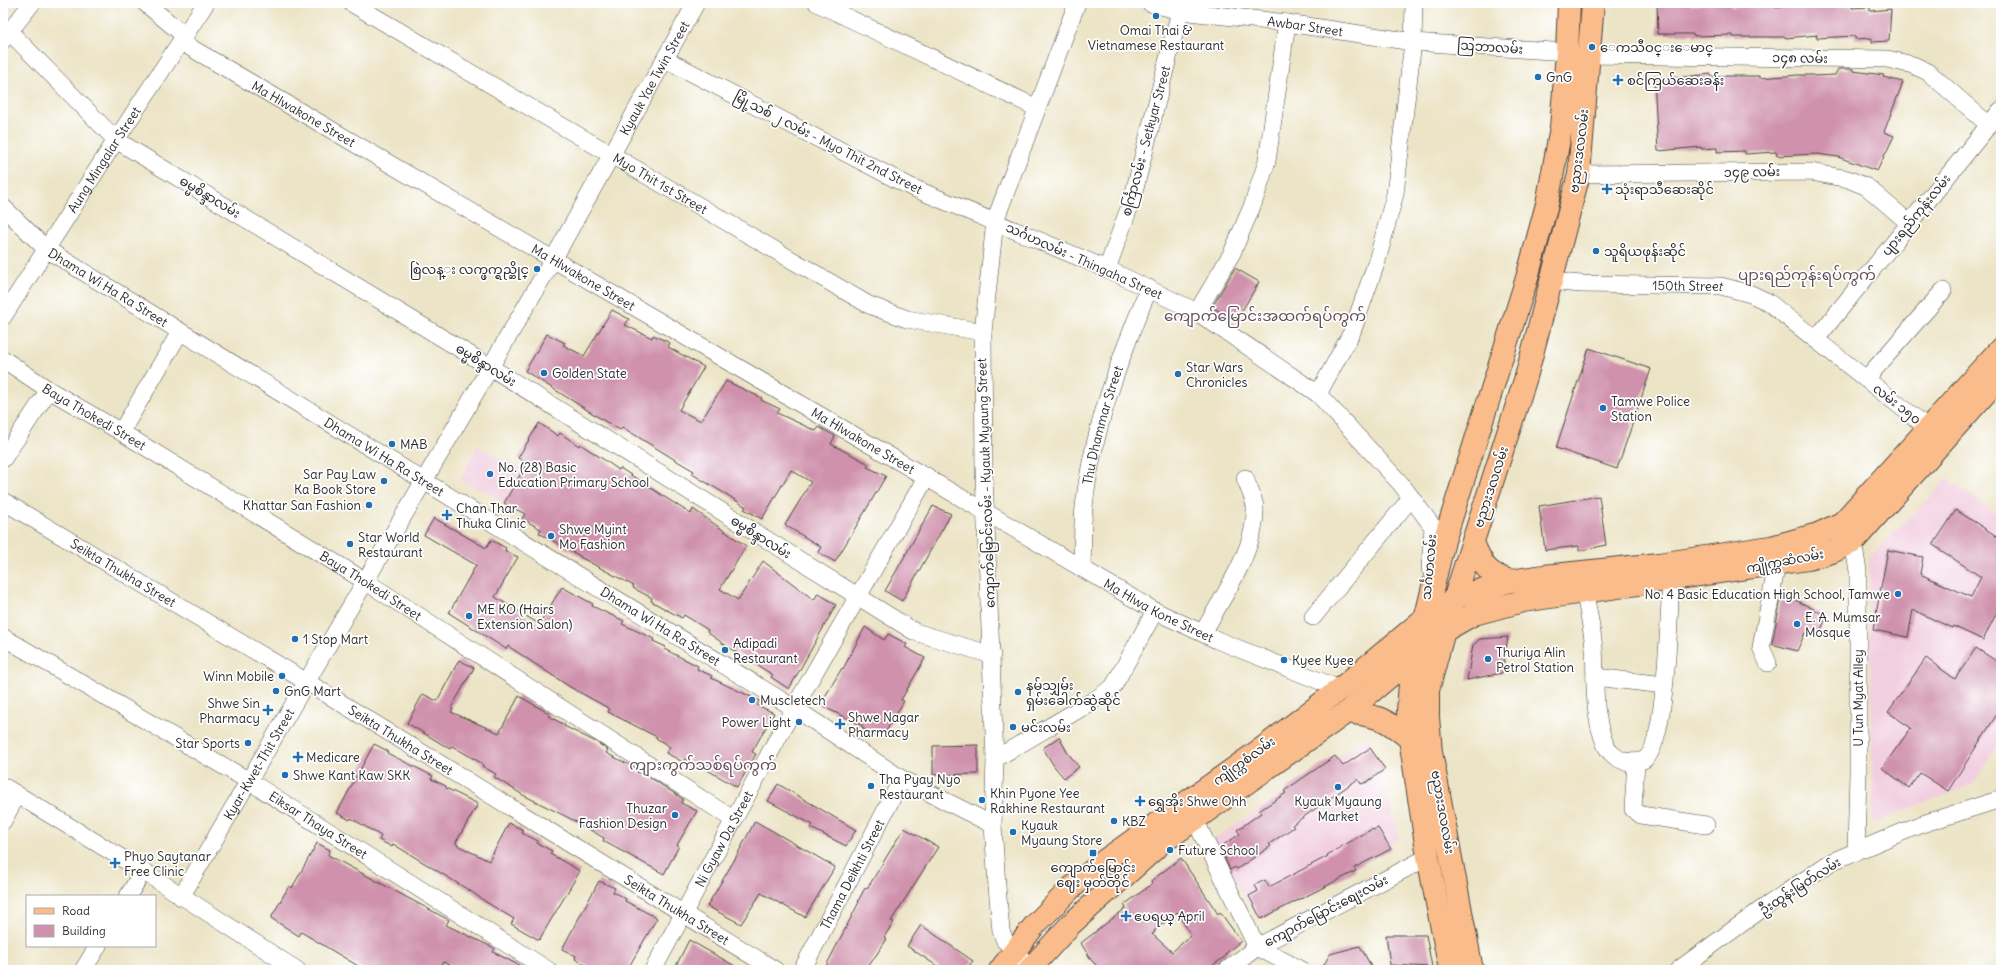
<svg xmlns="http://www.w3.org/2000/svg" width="2004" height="973" viewBox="0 0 2004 973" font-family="Delius,'Noto Sans Myanmar',sans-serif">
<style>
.built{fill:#f2cfe0}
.building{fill:#cf91ac;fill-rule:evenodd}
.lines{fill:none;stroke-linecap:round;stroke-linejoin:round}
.minor-casing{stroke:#484742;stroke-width:18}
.major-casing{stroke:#484742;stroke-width:24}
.minor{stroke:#fff;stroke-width:17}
.major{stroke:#fabc8b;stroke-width:22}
.poi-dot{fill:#1f6fb2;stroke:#fff;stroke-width:1.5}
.labels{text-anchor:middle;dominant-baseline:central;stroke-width:3.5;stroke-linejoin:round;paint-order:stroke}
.street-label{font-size:13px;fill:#2b2b2b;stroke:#fff}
.poi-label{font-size:13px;fill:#2b2b2b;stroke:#fff;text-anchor:start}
.quarter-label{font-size:15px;fill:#644f58;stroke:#fff}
</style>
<rect width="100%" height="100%" fill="#fff"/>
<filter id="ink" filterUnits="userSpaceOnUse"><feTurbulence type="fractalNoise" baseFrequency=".025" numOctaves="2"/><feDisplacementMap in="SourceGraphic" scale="8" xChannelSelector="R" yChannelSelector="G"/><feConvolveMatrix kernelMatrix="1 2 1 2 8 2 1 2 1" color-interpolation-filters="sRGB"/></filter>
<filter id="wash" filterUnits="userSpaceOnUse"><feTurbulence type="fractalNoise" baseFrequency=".012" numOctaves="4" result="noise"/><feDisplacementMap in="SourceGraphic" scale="16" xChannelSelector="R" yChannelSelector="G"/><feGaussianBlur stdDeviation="0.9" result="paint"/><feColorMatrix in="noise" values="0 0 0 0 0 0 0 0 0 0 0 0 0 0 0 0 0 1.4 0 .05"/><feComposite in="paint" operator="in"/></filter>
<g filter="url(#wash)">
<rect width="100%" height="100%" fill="#ece4c6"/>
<path class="built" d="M477,446L521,469L504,501L460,480Z
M1948,479L2001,517V742L1972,785L1873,823L1869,558Z
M1369,736L1400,839L1258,917L1208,843Z"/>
<g id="blocks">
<path class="building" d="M1657,3L1691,4V5L1731,3V7L1747,5V7L1852,5V8L1870,7V11L1891,9L1889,41L1872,42V38L1855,39V36L1817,38V35L1786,38V37H1733V35L1694,36V34H1658Z
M1838,69H1853V71L1884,75L1883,77L1903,82L1884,132L1894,136L1877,171L1838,157L1817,154L1777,156L1776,152L1745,154V151L1717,152V148L1701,149V147L1658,151L1654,78L1675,76V78L1711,74V76H1760V78L1798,75H1814V76L1835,75Z
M1235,268L1259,282L1236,321L1212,307Z
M612,310L629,319L625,325L652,338L653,335L670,343L668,347L704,367L679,410L701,421L726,381L762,398L761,400L780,409L777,413L816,431L819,427L835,436L831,444L869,464L867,467L886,476L835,562L818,552L821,547L785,525L811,482L791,470L762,519L744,509L746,507L729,496L692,474L694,471L677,461L622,427L620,430L603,420L525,371L547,334L565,343L563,345L584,356Z
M1589,348L1651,369L1617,469L1556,448Z
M539,423L558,436L560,433L579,446L580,444L600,457L619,470L620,468L691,514L693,509L746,546L720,589L738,600L763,561L814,600L818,593L836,605L789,689L771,677L773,675L728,647L707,632L708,630L684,615L682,618L667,610L651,601L652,598L633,588L634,586L580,557V556L539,533L541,529L522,519L525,514L504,503L527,463L518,458Z
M1599,496L1606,545L1579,551V546L1545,550L1539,506Z
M933,506L951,514L902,601L885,591Z
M1956,510L2001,539V604L1983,640L1953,626L1952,628L1913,610L1908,637L1873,630L1888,550L1923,557L1920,574L1971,597L1981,577L1933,545Z
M434,518L486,548L491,540L506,548L505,551L518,557L495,597L539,624L562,587L593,604L592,606L624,621L622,624L654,639L653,641L666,647L664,649L698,666L697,669L712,676L711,678L760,701L757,705L774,713L752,752L756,754L737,787L702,767L701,768L685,759L683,762L666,753L670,747L656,738L657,737L608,712L610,709L570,687L508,646L506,649L449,613L476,565L424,535Z
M1782,593L1827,616L1817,639L1805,633L1797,651L1772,644Z
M865,627L884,640L888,634L907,644L905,647L925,658L901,700L904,701L882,738L862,728L863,726L820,705L842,668L843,669Z
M1508,637L1502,673L1467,680L1473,645L1480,639Z
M1976,648L2001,664V708L1948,791L1920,773L1909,788L1882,768L1911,728L1888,712L1926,658L1955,679Z
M459,660L474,668L451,708L453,709L451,712L499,733L519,696L550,714L548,716L565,725L564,726L596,742L608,750L606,753L633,767L638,770L637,772L654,780L683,799L681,803L697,811L677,845L679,846L664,874L603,841L604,838L571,819L523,795L494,777L496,774L482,766L483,764L452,746L450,749L407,723L423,694L437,701Z
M1059,737L1067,752L1079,767L1064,778L1054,766L1043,748Z
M374,744L388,751L387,753L433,776L431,779L446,786V788L478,804L456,842L457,845L489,861L509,823L523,830L522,833L538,841L537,843L552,851L550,854L580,871L539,940L511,924L514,919L486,902L472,892L393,844L392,847L379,840L381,836L351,818L350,820L337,813Z
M978,745V774L933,775V746Z
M1370,748L1385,769L1367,782L1361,784L1358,779L1292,825L1294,827L1269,844L1271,846L1237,869L1235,867L1230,870L1220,847L1240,834L1237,830L1261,813L1259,811L1286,793L1284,791L1335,756L1343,766Z
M778,784L856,830L846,846L811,828L813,825L768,801Z
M755,821L835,867L805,917L761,893L741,924L707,906L735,859Z
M904,828L938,847L891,921L894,922L884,937L887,939L866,970H824L859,902L858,901L865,888L867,889Z
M1378,828L1391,849L1354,868L1356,871L1261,919L1249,896L1258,891L1255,885L1265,880L1269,887L1328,856L1327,855L1372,829L1373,830Z
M317,843L330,850L328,855L449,920L446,925L492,947L495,949L493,952L528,970H459L444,962L439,970H365L301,932L299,936L271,918L289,886L292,888Z
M1181,858L1218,914L1220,912L1241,941L1225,954L1226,956L1206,970H1101L1091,960L1081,943L1126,908L1124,905L1152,884L1151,881ZM1177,912L1191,935L1172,952L1152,934L1155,932L1154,931Z
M599,881L615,888L613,892L626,899L625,901L657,918L627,970H594L575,959L576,956L562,949Z
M921,925L973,961L965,970H943L907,946Z
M1386,935H1426L1432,967L1390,965Z
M689,940L742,970H674Z
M1360,946L1373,970H1321L1330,954Z"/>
</g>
</g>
<g filter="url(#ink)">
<use href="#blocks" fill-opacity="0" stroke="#484742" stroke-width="1"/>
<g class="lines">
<defs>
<g id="minor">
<path d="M145,3L185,36"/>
<path id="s1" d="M351,3L869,305L907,319L983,332"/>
<path d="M817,3L1037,108"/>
<path id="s2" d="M1150,3L1180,11L1287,23L1413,42L1567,52"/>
<path d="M10,32L116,140L490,367L915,632L992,655"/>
<path d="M3,40L32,3"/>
<path id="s3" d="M181,42L1155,611L1217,640L1340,689"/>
<path d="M1589,55L1887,59L1913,65L1928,72L1989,125"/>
<path d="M665,59L911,187L1107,269L1197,312L1318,394L1401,484L1433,527L1430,569"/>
<path d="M1579,174L1811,172L1848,179L1867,187L1909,223"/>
<path id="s4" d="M3,207L46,249L794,708L902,779L993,825"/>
<path d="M1107,269L1132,200L1180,11"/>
<path id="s5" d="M1551,281L1581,284L1721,286L1751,294L1768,302L1928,428"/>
<path d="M1197,312L1232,253L1253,204L1267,161L1287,23"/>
<path id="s6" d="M3,317L116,140L206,3"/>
<path d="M1816,339L2001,110"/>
<path id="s7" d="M3,359L49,390L121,432L365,581L734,820"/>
<path d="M1866,379L1943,291"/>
<path d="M1318,394L1352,332L1377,261L1395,194L1413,42L1414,3"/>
<path d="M121,432L180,332"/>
<path d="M3,459L49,390"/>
<path id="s8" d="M3,501L307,682L775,970"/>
<path d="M1848,532L1853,542L1858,571V772L1856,852"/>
<path id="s9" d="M1082,568C1083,547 1082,527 1084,507C1092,431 1120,358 1149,288"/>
<path d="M1584,591C1588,609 1592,629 1594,648C1596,682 1592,711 1605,744C1608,752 1617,759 1624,761C1631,762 1639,763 1645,759C1667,744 1669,610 1671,580"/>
<path d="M1313,617L1411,498"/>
<path d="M1203,633C1222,597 1257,549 1255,507C1254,498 1248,487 1245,478"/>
<path id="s10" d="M3,637L249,781L548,970"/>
<path d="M1768,663L1761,647L1777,564"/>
<path d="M1595,677L1664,685"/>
<path d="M995,759L1093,701L1113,687L1155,611"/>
<path d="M1636,762L1633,809L1641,815L1706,825"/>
<path d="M3,786L143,871L297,970"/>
<path d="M1195,820L1257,947L1301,970"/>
<path d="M3,821L17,795"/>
<path d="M128,896L143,871"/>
<path id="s11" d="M181,897L554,258L696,3"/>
<path d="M1023,960L1005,941L1001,931L997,886L993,825L995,759L984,474L983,332L995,221L1077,3"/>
<path d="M83,970L98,946"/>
<path id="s12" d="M653,970L794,708L927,476"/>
<path id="s13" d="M802,970L902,779"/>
<path d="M1227,970L1257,947L1428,857"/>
<path d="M1678,970L1759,911L1831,862L1919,825L2001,799"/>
</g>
<path id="major" d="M1473,543C1484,567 1485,572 1510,581
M1347,712C1378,716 1385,718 1410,739
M1000,970L1034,926L1070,889L1104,861L1264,747L1340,689L1424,619L1455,598L1510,581L1544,576L1659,564L1771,547L1818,534L1842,523L2001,348
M1029,970L1071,924L1160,844L1347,712L1444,631L1474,614L1523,601L1808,559L1832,552L1853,542L2001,376
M1450,970L1428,857L1410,739L1408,711L1410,682L1444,541L1527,278L1547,204L1561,128L1567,52L1569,3
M1472,970L1431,752L1428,717V690L1444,631L1526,377L1579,174L1593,3"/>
</defs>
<use href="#minor" class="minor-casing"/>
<use href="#major" class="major-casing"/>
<use href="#minor" class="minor"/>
<use href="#major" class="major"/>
</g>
</g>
<g class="poi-dot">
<circle cx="1156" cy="16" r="4"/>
<circle cx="1592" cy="47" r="4"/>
<circle cx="1538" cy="77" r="4"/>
<path d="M1616 74h4v4h4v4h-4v4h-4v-4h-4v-4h4z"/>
<path d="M1605 183h4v4h4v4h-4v4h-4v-4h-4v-4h4z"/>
<circle cx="1596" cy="251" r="4"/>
<circle cx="537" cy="269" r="4"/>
<circle cx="544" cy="373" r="4"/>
<circle cx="1178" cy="374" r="4"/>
<circle cx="1603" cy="408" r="4"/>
<circle cx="392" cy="444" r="4"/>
<circle cx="490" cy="474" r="4"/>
<circle cx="384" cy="481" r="4"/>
<circle cx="369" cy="505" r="4"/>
<path d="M445 509h4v4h4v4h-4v4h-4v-4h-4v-4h4z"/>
<circle cx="551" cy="536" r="4"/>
<circle cx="350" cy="544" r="4"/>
<circle cx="1898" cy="594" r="4"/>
<circle cx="469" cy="616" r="4"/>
<circle cx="1797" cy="624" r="4"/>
<circle cx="295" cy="639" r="4"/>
<circle cx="725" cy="650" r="4"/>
<circle cx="1488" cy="659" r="4"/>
<circle cx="1284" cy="660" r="4"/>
<circle cx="282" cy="676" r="4"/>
<circle cx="276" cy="691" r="4"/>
<circle cx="1018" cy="692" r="4"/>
<circle cx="752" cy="700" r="4"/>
<path d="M266 704h4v4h4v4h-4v4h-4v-4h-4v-4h4z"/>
<circle cx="799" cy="722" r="4"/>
<path d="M838 718h4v4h4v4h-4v4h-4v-4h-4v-4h4z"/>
<circle cx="1013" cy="727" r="4"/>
<circle cx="248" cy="743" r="4"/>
<path d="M296 751h4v4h4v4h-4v4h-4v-4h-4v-4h4z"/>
<circle cx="285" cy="775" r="4"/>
<circle cx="871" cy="786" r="4"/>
<circle cx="1338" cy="787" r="4"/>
<circle cx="982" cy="800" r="4"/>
<path d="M1138 795h4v4h4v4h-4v4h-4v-4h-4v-4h4z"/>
<circle cx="675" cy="815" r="4"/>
<circle cx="1114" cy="821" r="4"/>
<circle cx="1013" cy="832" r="4"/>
<circle cx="1170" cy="850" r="4"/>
<rect x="1089" y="849" width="8" height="8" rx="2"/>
<path d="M113 857h4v4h4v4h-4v4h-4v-4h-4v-4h4z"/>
<path d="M1124 910h4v4h4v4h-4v4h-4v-4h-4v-4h4z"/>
</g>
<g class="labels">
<g class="street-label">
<text stroke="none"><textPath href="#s2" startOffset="157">Awbar Street</textPath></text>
<text transform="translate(1490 47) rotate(4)">ဩဘာလမ်း</text>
<text transform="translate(1800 58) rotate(1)">၁၄၈ လမ်း</text>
<text stroke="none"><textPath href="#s11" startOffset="946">Kyauk Yae Twin Street</textPath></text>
<text stroke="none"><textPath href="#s3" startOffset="142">Ma Hlwakone Street</textPath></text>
<text transform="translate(1146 141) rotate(-75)">စင်္ကြာလမ်း - Setkyar Street</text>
<text transform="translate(828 143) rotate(27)">မြို့သစ် ၂ လမ်း - Myo Thit 2nd Street</text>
<text transform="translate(1579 151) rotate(-83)">ဗညားဒလလမ်း</text>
<text stroke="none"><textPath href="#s6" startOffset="187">Aung Mingalar Street</textPath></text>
<text transform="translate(1752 172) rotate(-1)">၁၄၉ လမ်း</text>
<text stroke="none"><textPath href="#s1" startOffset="358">Myo Thit 1st Street</textPath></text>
<text transform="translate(210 197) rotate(31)">ဓမ္မစိန္ဒာလမ်း</text>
<text transform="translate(1916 215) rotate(-51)">ပျားရည်ကုန်းလမ်း</text>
<text transform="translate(1084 261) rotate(24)">သင်္ဂဟလမ်း - Thingaha Street</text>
<text stroke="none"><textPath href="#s3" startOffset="466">Ma Hlwakone Street</textPath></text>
<text stroke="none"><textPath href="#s4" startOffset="133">Dhama Wi Ha Ra Street</textPath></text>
<text stroke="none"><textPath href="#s5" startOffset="137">150th Street</textPath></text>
<text transform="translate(486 365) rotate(32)">ဓမ္မစိန္ဒာလမ်း</text>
<text transform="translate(1897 404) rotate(38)">လမ်း ၁၅၀</text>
<text stroke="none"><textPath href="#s7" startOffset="108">Baya Thokedi Street</textPath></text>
<text stroke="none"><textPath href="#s9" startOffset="145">Thu Dhammar Street</textPath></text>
<text stroke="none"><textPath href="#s3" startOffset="790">Ma Hlwakone Street</textPath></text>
<text stroke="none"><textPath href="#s4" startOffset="457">Dhama Wi Ha Ra Street</textPath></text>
<text transform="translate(986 483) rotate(-92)">ကျောက်မြောင်းလမ်း - Kyauk Myaung Street</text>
<text transform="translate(1491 487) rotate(-72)">ဗညားဒလလမ်း</text>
<text transform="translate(761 537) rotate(32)">ဓမ္မစိန္ဒာလမ်း</text>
<text transform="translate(1785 561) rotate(-11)">ကျိုက္ကဆံလမ်း</text>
<text transform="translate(1429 567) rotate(-85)">သင်္ဂဟလမ်း</text>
<text stroke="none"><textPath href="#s8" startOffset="140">Seikta Thukha Street</textPath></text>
<text stroke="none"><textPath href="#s7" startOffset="432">Baya Thokedi Street</textPath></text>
<text stroke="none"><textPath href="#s3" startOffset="1131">Ma Hlwa Kone Street</textPath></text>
<text stroke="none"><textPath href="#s4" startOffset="781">Dhama Wi Ha Ra Street</textPath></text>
<text transform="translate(1858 698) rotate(-90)">U Tun Myat Alley</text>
<text stroke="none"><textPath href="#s8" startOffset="464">Seikta Thukha Street</textPath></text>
<text transform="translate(1244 761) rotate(-36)">ကျိုက္ကစံလမ်း</text>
<text stroke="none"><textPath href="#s11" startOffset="154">Kyar-Kwet-Thit Street</textPath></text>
<text transform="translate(1443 812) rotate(80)">ဗညားဒလလမ်း</text>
<text stroke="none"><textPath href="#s10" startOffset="367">Eiksar Thaya Street</textPath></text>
<text stroke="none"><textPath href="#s12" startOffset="149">Ni Gyaw Da Street</textPath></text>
<text stroke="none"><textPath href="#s13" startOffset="108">Thama Deikhti Street</textPath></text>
<text transform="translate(1800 886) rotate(-33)">ဦးထွန်းမြတ်လမ်း</text>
<text stroke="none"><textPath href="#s8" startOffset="788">Seikta Thukha Street</textPath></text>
<text transform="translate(1326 911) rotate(-28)">ကျောက်မြောင်းစျေးလမ်း</text>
</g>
<g class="poi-label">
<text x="1156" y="30" text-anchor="middle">Omai Thai &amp;<tspan x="1156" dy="15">Vietnamese Restaurant</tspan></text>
<text x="1600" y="47">ေကသီဝင္းေမာင္</text>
<text x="1546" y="77">GnG</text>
<text x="1627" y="80">စင်ကြယ်ဆေးခန်း</text>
<text x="1615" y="189">သုံးရာသီဆေးဆိုင်</text>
<text x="1604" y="251">သူရိယဖုန်းဆိုင်</text>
<text x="529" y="269" text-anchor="end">စြဲလန္း လက္ဖက္ရည္ဆိုင္</text>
<text x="1186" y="367">Star Wars<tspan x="1186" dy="15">Chronicles</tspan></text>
<text x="552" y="373">Golden State</text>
<text x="1611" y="401">Tamwe Police<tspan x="1611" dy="15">Station</tspan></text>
<text x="400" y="444">MAB</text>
<text x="498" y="467">No. (28) Basic<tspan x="498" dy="15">Education Primary School</tspan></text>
<text x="376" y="474" text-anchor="end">Sar Pay Law<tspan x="376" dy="15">Ka Book Store</tspan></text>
<text x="361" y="505" text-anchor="end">Khattar San Fashion</text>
<text x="456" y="508">Chan Thar<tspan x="456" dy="15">Thuka Clinic</tspan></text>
<text x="559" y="529">Shwe Myint<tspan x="559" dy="15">Mo Fashion</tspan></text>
<text x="358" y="537">Star World<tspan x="358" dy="15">Restaurant</tspan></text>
<text x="1890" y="594" text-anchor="end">No. 4 Basic Education High School, Tamwe</text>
<text x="477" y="609">ME KO (Hairs<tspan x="477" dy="15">Extension Salon)</tspan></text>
<text x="1805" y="617">E. A. Mumsar<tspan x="1805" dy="15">Mosque</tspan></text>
<text x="303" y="639">1 Stop Mart</text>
<text x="733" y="643">Adipadi<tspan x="733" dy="15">Restaurant</tspan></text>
<text x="1496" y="652">Thuriya Alin<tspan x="1496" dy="15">Petrol Station</tspan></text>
<text x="1292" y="660">Kyee Kyee</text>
<text x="274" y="676" text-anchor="end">Winn Mobile</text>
<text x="1026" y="685">နမ့်သျှမ်း<tspan x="1026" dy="15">ရှမ်းခေါက်ဆွဲဆိုင်</tspan></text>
<text x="284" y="691">GnG Mart</text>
<text x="760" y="700">Muscletech</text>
<text x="260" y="703" text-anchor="end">Shwe Sin<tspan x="260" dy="15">Pharmacy</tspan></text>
<text x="848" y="717">Shwe Nagar<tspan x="848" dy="15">Pharmacy</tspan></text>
<text x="791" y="722" text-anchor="end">Power Light</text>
<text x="1021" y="727">မင်းလမ်း</text>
<text x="240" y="743" text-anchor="end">Star Sports</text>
<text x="306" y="757">Medicare</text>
<text x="293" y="775">Shwe Kant Kaw SKK</text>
<text x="879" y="779">Tha Pyay Nyo<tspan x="879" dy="15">Restaurant</tspan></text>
<text x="990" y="793">Khin Pyone Yee<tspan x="990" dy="15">Rakhine Restaurant</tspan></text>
<text x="1148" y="801">ရွှေအိုး Shwe Ohh</text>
<text x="1338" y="801" text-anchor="middle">Kyauk Myaung<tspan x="1338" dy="15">Market</tspan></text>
<text x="667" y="808" text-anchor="end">Thuzar<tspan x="667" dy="15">Fashion Design</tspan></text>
<text x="1122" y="821">KBZ</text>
<text x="1021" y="825">Kyauk<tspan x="1021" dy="15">Myaung Store</tspan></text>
<text x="1178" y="850">Future School</text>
<text x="124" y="856">Phyo Saytanar<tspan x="124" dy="15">Free Clinic</tspan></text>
<text x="1093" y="867" text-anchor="middle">ကျောက်မြောင်း<tspan x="1093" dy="15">ဈေး မှတ်တိုင်</tspan></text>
<text x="1134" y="916">ဧပရယ္ April</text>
</g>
<g class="quarter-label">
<text x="1807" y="274">ပျားရည်ကုန်းရပ်ကွက်</text>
<text x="1265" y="315">ကျောက်မြောင်းအထက်ရပ်ကွက်</text>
<text x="703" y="764">ကျားကွက်သစ်ရပ်ကွက်</text>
</g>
</g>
<rect width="2004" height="973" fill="none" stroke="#fff" stroke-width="16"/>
<rect x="26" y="895" width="130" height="52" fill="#ffffff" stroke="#aaaaaa"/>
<rect x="34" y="908" width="20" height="6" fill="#fabc8b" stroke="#aaaaaa"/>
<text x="62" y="915" font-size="12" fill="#2b2b2b">Road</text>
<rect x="34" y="925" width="20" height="12" fill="#cf91ac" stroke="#aaaaaa"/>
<text x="62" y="935" font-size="12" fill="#2b2b2b">Building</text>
</svg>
